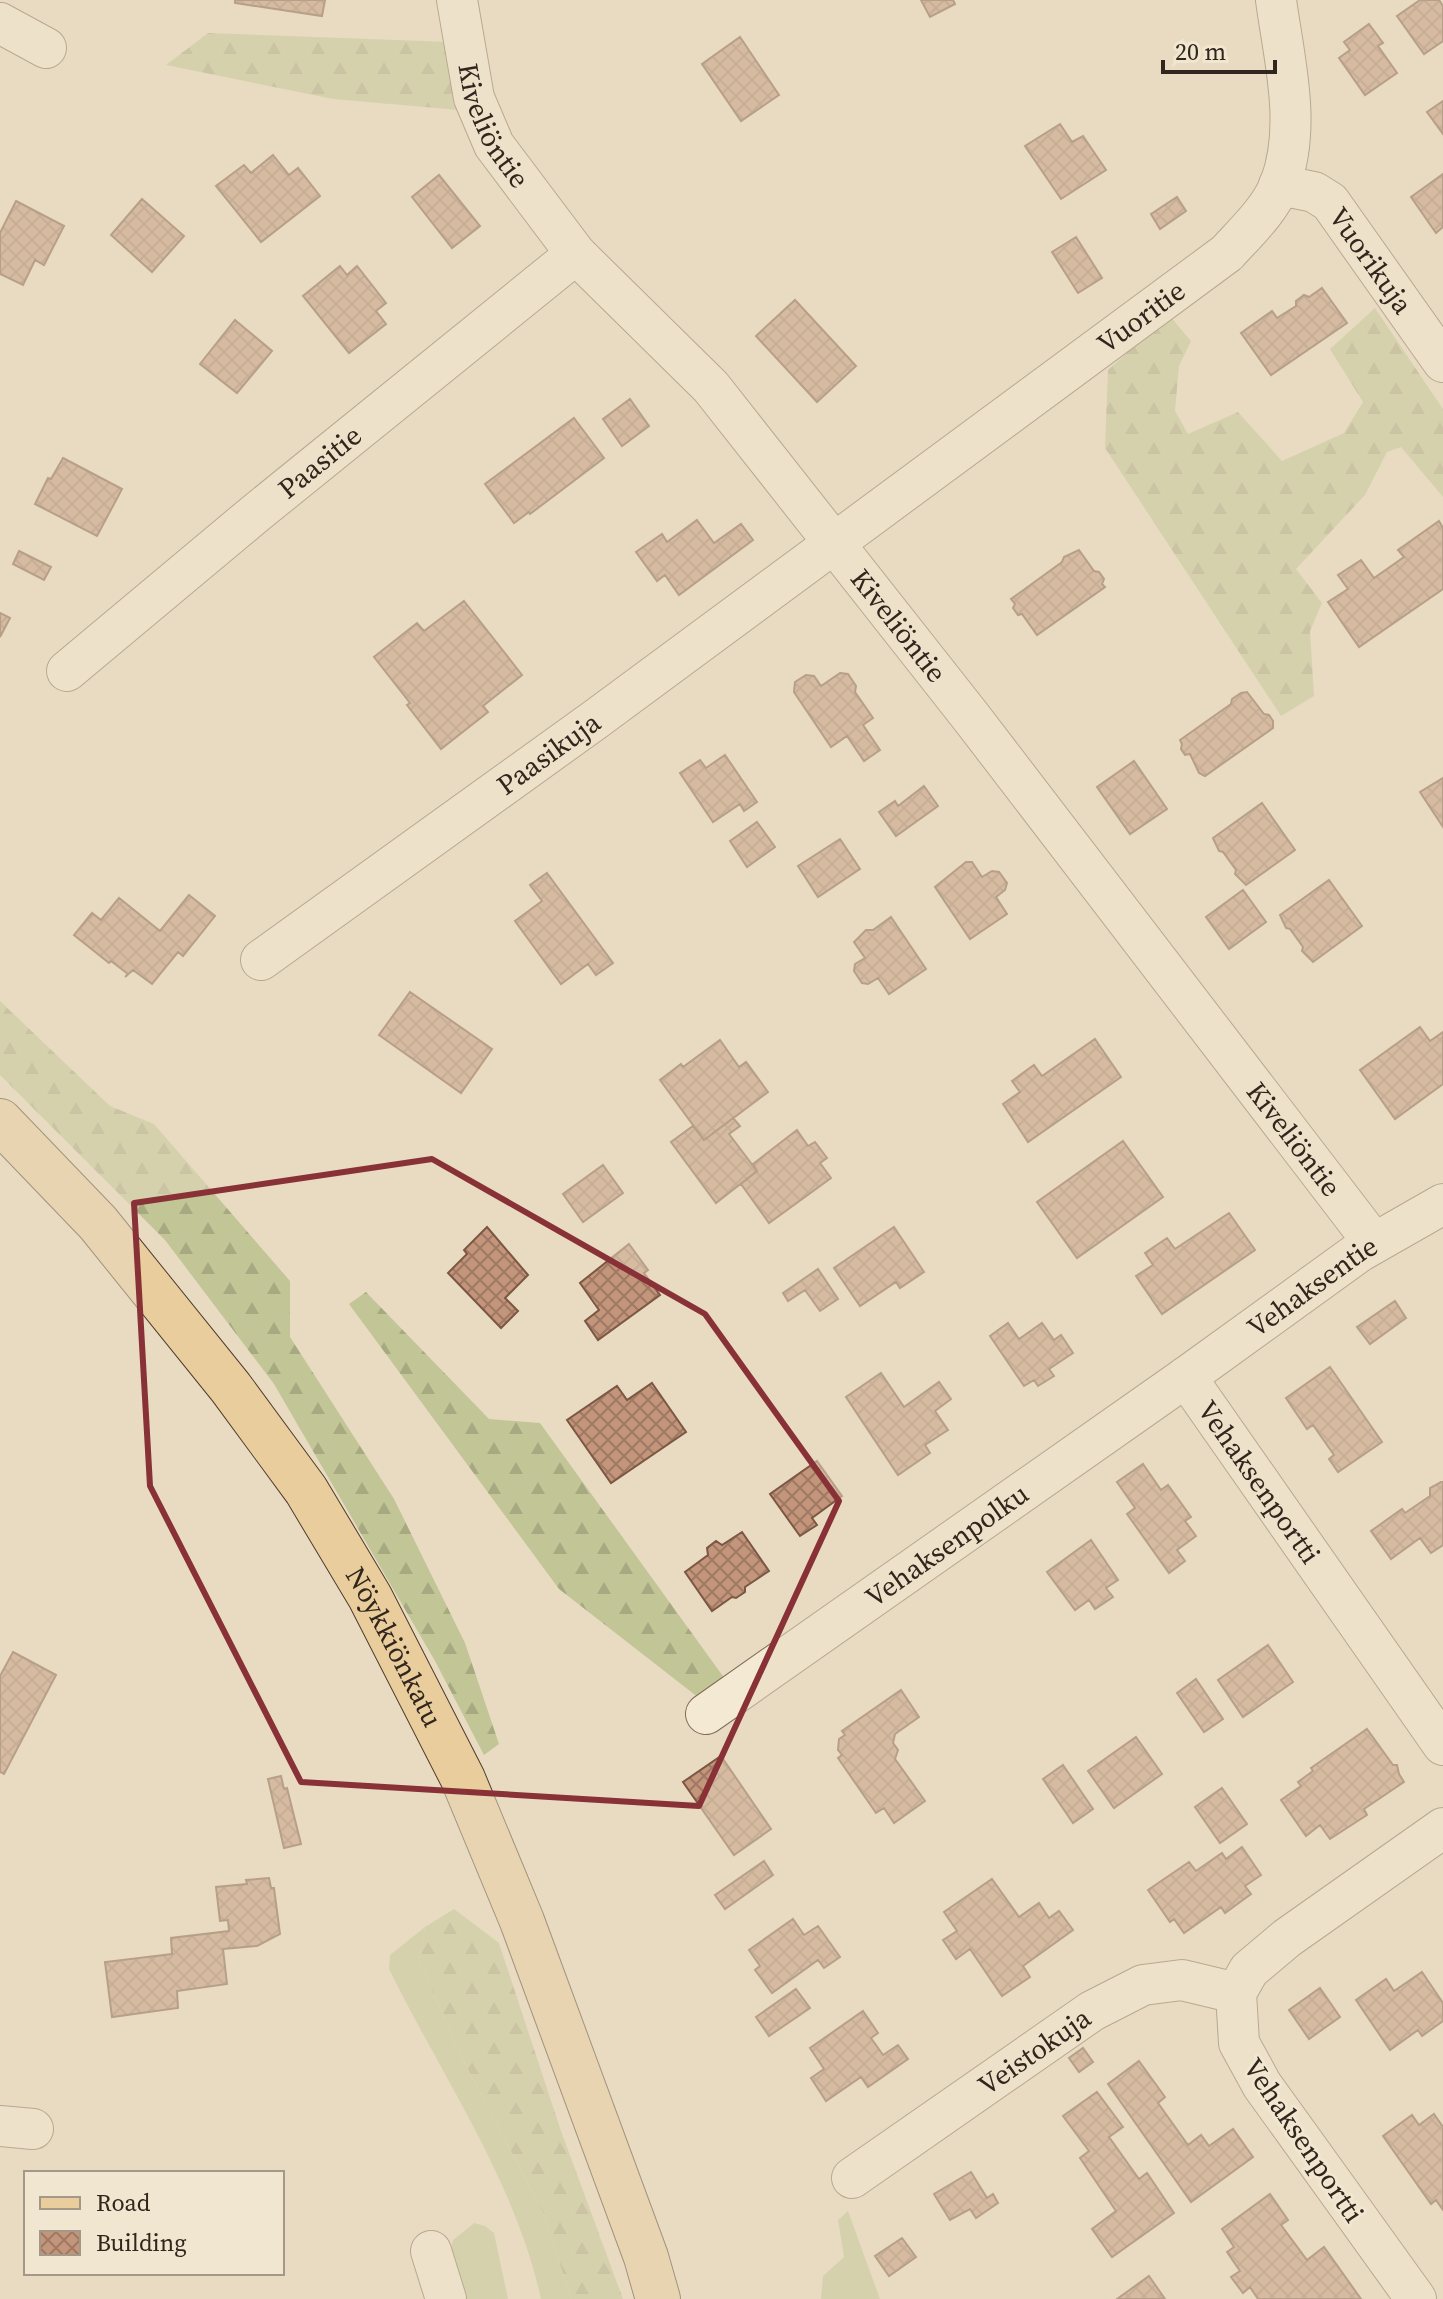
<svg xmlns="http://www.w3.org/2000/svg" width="1443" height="2299" viewBox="0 0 1443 2299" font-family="'Source Serif 4',serif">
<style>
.grass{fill:#c2c596}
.forest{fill:url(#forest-firs)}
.building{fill:url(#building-cross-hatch);stroke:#7c5743;stroke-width:2}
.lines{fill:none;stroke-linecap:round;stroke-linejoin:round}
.minor-casing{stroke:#806c5a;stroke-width:42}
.major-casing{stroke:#4e3c2e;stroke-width:46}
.minor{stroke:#f4e9d3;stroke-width:40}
.major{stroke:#e9cd9c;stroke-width:44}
.marked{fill:none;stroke:#883136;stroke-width:6;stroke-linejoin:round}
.labels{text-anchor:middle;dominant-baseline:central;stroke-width:6;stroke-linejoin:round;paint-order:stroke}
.street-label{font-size:28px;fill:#31261d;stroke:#f1e6cf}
</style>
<defs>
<pattern id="forest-firs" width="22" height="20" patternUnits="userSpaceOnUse" patternTransform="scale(2)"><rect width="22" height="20" fill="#c2c596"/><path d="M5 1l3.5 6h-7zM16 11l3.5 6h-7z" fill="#a7a981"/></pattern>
<pattern id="building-cross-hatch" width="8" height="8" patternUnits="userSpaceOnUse" patternTransform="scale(2)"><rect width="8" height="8" fill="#c3957a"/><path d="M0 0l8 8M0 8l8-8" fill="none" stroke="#9f7963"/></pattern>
</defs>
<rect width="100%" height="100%" fill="#e8dbc1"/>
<path class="grass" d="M425,1927L419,1960L458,2050L544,2214L571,2299H541C515,2180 442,2077 389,1969L390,1955Z
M848,2211L880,2299H821L823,2276L844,2257L838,2220Z
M474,2223L485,2226L494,2233L508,2299H463L448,2255L453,2240Z"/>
<path class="forest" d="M208,33L451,42L459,110L333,99L166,65Z
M1375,308L1443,409V497L1401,447L1387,452L1365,495L1296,569L1322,603L1310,631L1314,696L1281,716L1105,448L1108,370L1169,315L1191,341L1179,366L1175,411L1188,434L1238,412L1282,461L1344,433L1363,402L1330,349Z
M0,1001L110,1106L154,1124L290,1281V1337L394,1499L465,1643L499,1744L484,1755L435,1661L274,1384L165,1240L0,1075Z
M366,1292L489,1419L540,1423L725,1679L699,1698L559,1589L349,1304Z
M454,1909L499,1943L561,2131L623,2299H571L544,2214L458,2050L419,1960L425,1927Z"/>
<path class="building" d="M235,0H325L322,16L235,3Z
M921,0H953L955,4L930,17Z
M1420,0H1439L1443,6V41L1424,54L1397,16Z
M1369,24L1383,43L1378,46L1397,73L1365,95L1339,58L1350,50L1344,42Z
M740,37L779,95L741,121L702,64Z
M1443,101V134L1427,112Z
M1060,124L1072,142L1083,136L1106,170L1061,199L1025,146Z
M273,155L289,175L298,168L320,196L261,242L216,186L244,165L251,173Z
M1443,174V227L1436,233L1411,197Z
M439,175L480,226L452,248L412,197Z
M1177,197L1186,211L1160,229L1151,214Z
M142,199L184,236L152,272L111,235Z
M16,201L64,226L44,265L35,260L23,285L0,274V233Z
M1076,237L1102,278L1078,293L1052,252Z
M340,266L347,275L357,266L386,303L376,311L386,324L349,353L303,296Z
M1322,288L1347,323L1271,375L1241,333L1272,311L1277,318L1296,306V301L1304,295L1309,297Z
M795,300L856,366L817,402L756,336Z
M235,320L272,351L237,393L200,364Z
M630,399L649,426L622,446L603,419Z
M574,418L604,458L530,514L529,512L514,523L485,484Z
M63,458L122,489L97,536L35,504L48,478L51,479Z
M697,520L714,543L741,524L753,540L679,595L665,575L657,581L636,552L662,534L667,542Z
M1439,521L1443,528V589L1359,647L1328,602L1348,589L1338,575L1361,560L1374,578L1404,557L1398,550Z
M1079,550L1094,571L1099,572L1104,579L1102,584L1105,587L1037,635L1022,614L1018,615L1013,608L1015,604L1011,599L1062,562L1064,557Z
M19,551L51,567L44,580L13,564Z
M464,601L522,675L483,706L488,712L441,749L407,705L410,703L374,657L417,623L424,631Z
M0,613L10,618L0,637Z
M840,673L848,674L856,686L855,692L873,718L863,725L880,750L864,761L847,736L831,747L794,692L795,682L806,675L814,676L821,686Z
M1247,692L1264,714L1269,715L1273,721V728L1205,776L1199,773L1190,754L1185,755L1181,749L1182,744L1180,740L1231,704L1232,699L1241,693Z
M725,755L757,802L744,811L740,804L713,822L680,773L700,760L706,768Z
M1134,761L1167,809L1130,834L1097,787Z
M1443,778V827L1420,792Z
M924,786L938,806L896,836L879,812L895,801L898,806Z
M1262,803L1295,850L1246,885L1235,874L1236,870L1223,852L1219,851L1213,838Z
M757,822L775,847L747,867L730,841Z
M840,839L860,869L818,897L798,866Z
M966,862H972L982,877L992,871L999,872L1007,883L1005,890L996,897L1007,914L970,939L935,887Z
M547,873L613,963L596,975L588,964L561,984L515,921L542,901L530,885Z
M1329,880L1362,926L1313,962L1302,951L1303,947L1290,929L1286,928L1280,915Z
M1243,890L1266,922L1229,949L1206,917Z
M189,895L215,916L183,956L178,952L152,984L133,970L125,977L128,974L111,961L109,963L74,935L92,913L101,920L119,898L160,931Z
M891,917L926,969L889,994L878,978L868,984L862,983L854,971L855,964L865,958L854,942L866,930H873Z
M410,992L492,1049L461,1093L379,1035Z
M1420,1027L1430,1041L1443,1032V1084L1395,1119L1360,1070Z
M1095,1039L1121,1077L1028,1142L1003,1104L1020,1092L1012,1081L1034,1065L1042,1076Z
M720,1040L739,1067L746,1062L768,1092L704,1140L660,1080L681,1064L683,1067Z
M733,1118L740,1126L729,1134L757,1171L716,1203L671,1142L693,1126L704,1140Z
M797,1130L808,1146L815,1142L827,1158L820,1163L831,1178L769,1223L741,1184L757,1171L753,1164Z
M1123,1141L1163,1197L1077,1258L1037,1202Z
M603,1165L623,1193L583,1222L563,1194Z
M1229,1213L1255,1250L1162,1314L1136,1276L1153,1265L1145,1253L1167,1238L1175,1249Z
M487,1227L528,1275L505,1298L518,1311L501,1328L448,1273L467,1254L464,1250Z
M894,1227L924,1272L900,1288L896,1282L860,1306L834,1268Z
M629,1244L648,1270L644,1273L660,1295L598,1340L585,1321L599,1310L580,1283Z
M818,1269L838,1299L820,1311L805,1290L788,1301L783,1293Z
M1395,1301L1406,1318L1370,1344L1357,1327Z
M1008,1323L1019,1339L1042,1323L1054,1340L1061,1335L1073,1353L1049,1369L1054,1376L1038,1386L1034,1380L1024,1386L990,1336Z
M1330,1367L1382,1442L1338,1472L1329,1459L1334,1455L1313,1425L1307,1429L1286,1398Z
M881,1373L904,1407L939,1382L951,1399L935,1411L948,1430L925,1445L930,1453L898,1475L846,1397Z
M652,1383L686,1432L611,1483L567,1420L617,1386L627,1400Z
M817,1461L842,1496L812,1518L817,1525L800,1536L770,1494Z
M1143,1464L1161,1490L1168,1485L1191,1517L1185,1521L1196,1536L1177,1550L1185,1561L1169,1573L1127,1514L1135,1508L1117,1482Z
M1441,1482H1443V1545L1431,1553L1420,1538L1391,1559L1371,1531L1402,1509L1405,1513L1430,1496V1488Z
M742,1532L769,1571L745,1587V1592L736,1598L732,1597L712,1611L685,1572L708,1555L707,1548L716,1541L722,1545Z
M1091,1540L1118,1580L1106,1588L1113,1597L1095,1609L1089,1600L1075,1610L1047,1572Z
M1268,1645L1293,1682L1243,1717L1218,1680Z
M13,1652L56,1675L4,1774L0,1772V1676Z
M1196,1679L1223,1719L1204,1732L1177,1693Z
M901,1690L919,1717L895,1734L893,1743L898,1750L895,1759L925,1801L894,1823L884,1808L876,1813L838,1758L842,1755L838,1750L839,1739L845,1735L842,1731Z
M1367,1729L1393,1765H1397L1399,1774L1404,1782L1364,1809L1367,1815L1330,1839L1320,1825L1306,1836L1281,1800L1301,1786L1298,1782L1313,1771L1311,1768Z
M1136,1737L1162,1774L1114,1808L1088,1771Z
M721,1756L771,1829L734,1855L683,1782Z
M1063,1765L1093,1809L1073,1823L1043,1779Z
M281,1776L284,1789L287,1788L301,1844L284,1848L268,1779Z
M1222,1788L1247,1824L1220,1843L1195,1807Z
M1242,1847L1261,1875L1245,1886L1251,1894L1225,1913L1221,1907L1184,1933L1174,1919L1170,1922L1148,1890L1189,1862L1196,1871L1222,1853L1226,1859Z
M764,1861L773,1875L725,1909L715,1895Z
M269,1878L271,1888H274L280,1934L257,1946L223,1949L227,1984L177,1991L178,2008L112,2017L105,1962L172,1954L171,1938L229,1931L228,1920L220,1921L216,1887L247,1884L246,1880Z
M992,1879L1019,1917L1039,1903L1049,1918L1059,1911L1073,1930L1023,1966L1030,1977L1002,1996L970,1949L956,1959L943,1940L957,1931L944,1912Z
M793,1919L804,1935L818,1926L840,1957L824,1968L818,1960L772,1993L755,1970L760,1966L749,1950Z
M1422,1972L1443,2003V2021L1422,2036L1418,2030L1390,2050L1356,2000L1386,1979L1394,1991Z
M1320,1988L1340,2017L1309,2039L1289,2010Z
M796,1989L810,2008L769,2036L756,2017Z
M863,2011L878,2033L871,2038L883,2055L898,2045L908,2059L868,2087L861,2077L826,2101L811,2078L824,2069L810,2048Z
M1083,2048L1093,2062L1079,2072L1069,2058Z
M1139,2061L1165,2097L1158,2103L1188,2145L1201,2135L1209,2146L1233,2129L1253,2157L1191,2202L1108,2084Z
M1097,2092L1123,2127L1109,2137L1139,2179L1147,2173L1174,2213L1112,2257L1092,2229L1116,2211L1080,2158L1089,2151L1063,2116Z
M1434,2114L1443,2127V2210L1436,2200L1431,2204L1383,2136L1412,2115L1419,2125Z
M971,2172L987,2198L993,2194L998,2203L976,2218L970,2209L950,2220L934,2194Z
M1270,2194L1288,2220L1281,2225L1307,2260L1324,2247L1361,2299H1258L1250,2287L1243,2293L1231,2277L1240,2271L1227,2252L1234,2247L1222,2229Z
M902,2238L916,2257L889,2276L875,2256Z
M1149,2276L1165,2299H1117Z"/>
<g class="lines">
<defs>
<g id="minor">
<path id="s1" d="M457,0L474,98L494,145L576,254L711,387L971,717L1374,1243"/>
<path d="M0,23L46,48"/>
<path id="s2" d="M1279,185L1314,192L1330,202L1443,362"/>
<path id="s3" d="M67,671L256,513L576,254"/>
<path id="s4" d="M261,960L596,719L1227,253C1246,232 1270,210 1280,184C1302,126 1284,59 1276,0"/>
<path id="s5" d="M1186,1377L1443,1745"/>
<path id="s6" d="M706,1714L1186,1377L1359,1252L1443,1204"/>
<path d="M0,2126L33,2129"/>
<path id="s7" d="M852,2178L1092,2011L1143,1985L1182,1980L1236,1993"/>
<path d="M431,2251L446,2299"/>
<path d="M1416,2299L1262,2085L1239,2043L1236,1993L1249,1970L1287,1938L1443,1828"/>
</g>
<g id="major">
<path id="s8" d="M0,1121L98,1223L231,1388L306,1490L370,1597L463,1779L522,1921L646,2257L658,2299"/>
</g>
</defs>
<use href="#minor" class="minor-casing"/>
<use href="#major" class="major-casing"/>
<use href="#minor" class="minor"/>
<use href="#major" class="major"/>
</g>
<path d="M0 0H1443V2299H0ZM432,1159L705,1314L839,1501L699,1806L301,1782L150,1486L134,1203Z" fill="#e8dbc1" fill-opacity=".55" fill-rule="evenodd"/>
<path class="marked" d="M432,1159L705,1314L839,1501L699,1806L301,1782L150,1486L134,1203Z"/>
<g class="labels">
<g class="street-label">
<text stroke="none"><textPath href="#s1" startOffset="132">Kiveliöntie</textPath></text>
<text stroke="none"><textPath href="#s2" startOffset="126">Vuorikuja</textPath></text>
<text stroke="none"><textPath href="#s4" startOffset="1090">Vuoritie</textPath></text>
<text stroke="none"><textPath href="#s3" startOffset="328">Paasitie</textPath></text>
<text stroke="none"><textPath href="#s1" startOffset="780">Kiveliöntie</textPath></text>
<text stroke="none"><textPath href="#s4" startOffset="354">Paasikuja</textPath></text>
<text stroke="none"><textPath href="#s1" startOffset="1428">Kiveliöntie</textPath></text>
<text stroke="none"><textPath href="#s6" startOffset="742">Vehaksentie</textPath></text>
<text stroke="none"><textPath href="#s5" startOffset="128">Vehaksenportti</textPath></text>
<text stroke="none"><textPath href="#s6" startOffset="294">Vehaksenpolku</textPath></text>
<text stroke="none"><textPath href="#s8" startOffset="660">Nöykkiönkatu</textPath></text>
<text stroke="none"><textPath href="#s7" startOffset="222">Veistokuja</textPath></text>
<text transform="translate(1304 2140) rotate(56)">Vehaksenportti</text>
</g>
</g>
<rect x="24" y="2171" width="260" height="104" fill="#f1e6cf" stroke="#a49988" stroke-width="2"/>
<rect x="40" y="2197" width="40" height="12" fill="#e9cd9c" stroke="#a49988" stroke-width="2"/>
<text x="96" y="2211" font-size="24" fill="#31261d">Road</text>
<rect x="40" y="2231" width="40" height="24" fill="url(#building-cross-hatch)" stroke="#a49988" stroke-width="2"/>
<text x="96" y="2251" font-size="24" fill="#31261d">Building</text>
<path d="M1163 60v12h112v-12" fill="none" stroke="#31261d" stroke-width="4"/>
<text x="1175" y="60" font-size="24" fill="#31261d" stroke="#f1e6cf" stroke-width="6" paint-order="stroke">20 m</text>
</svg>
